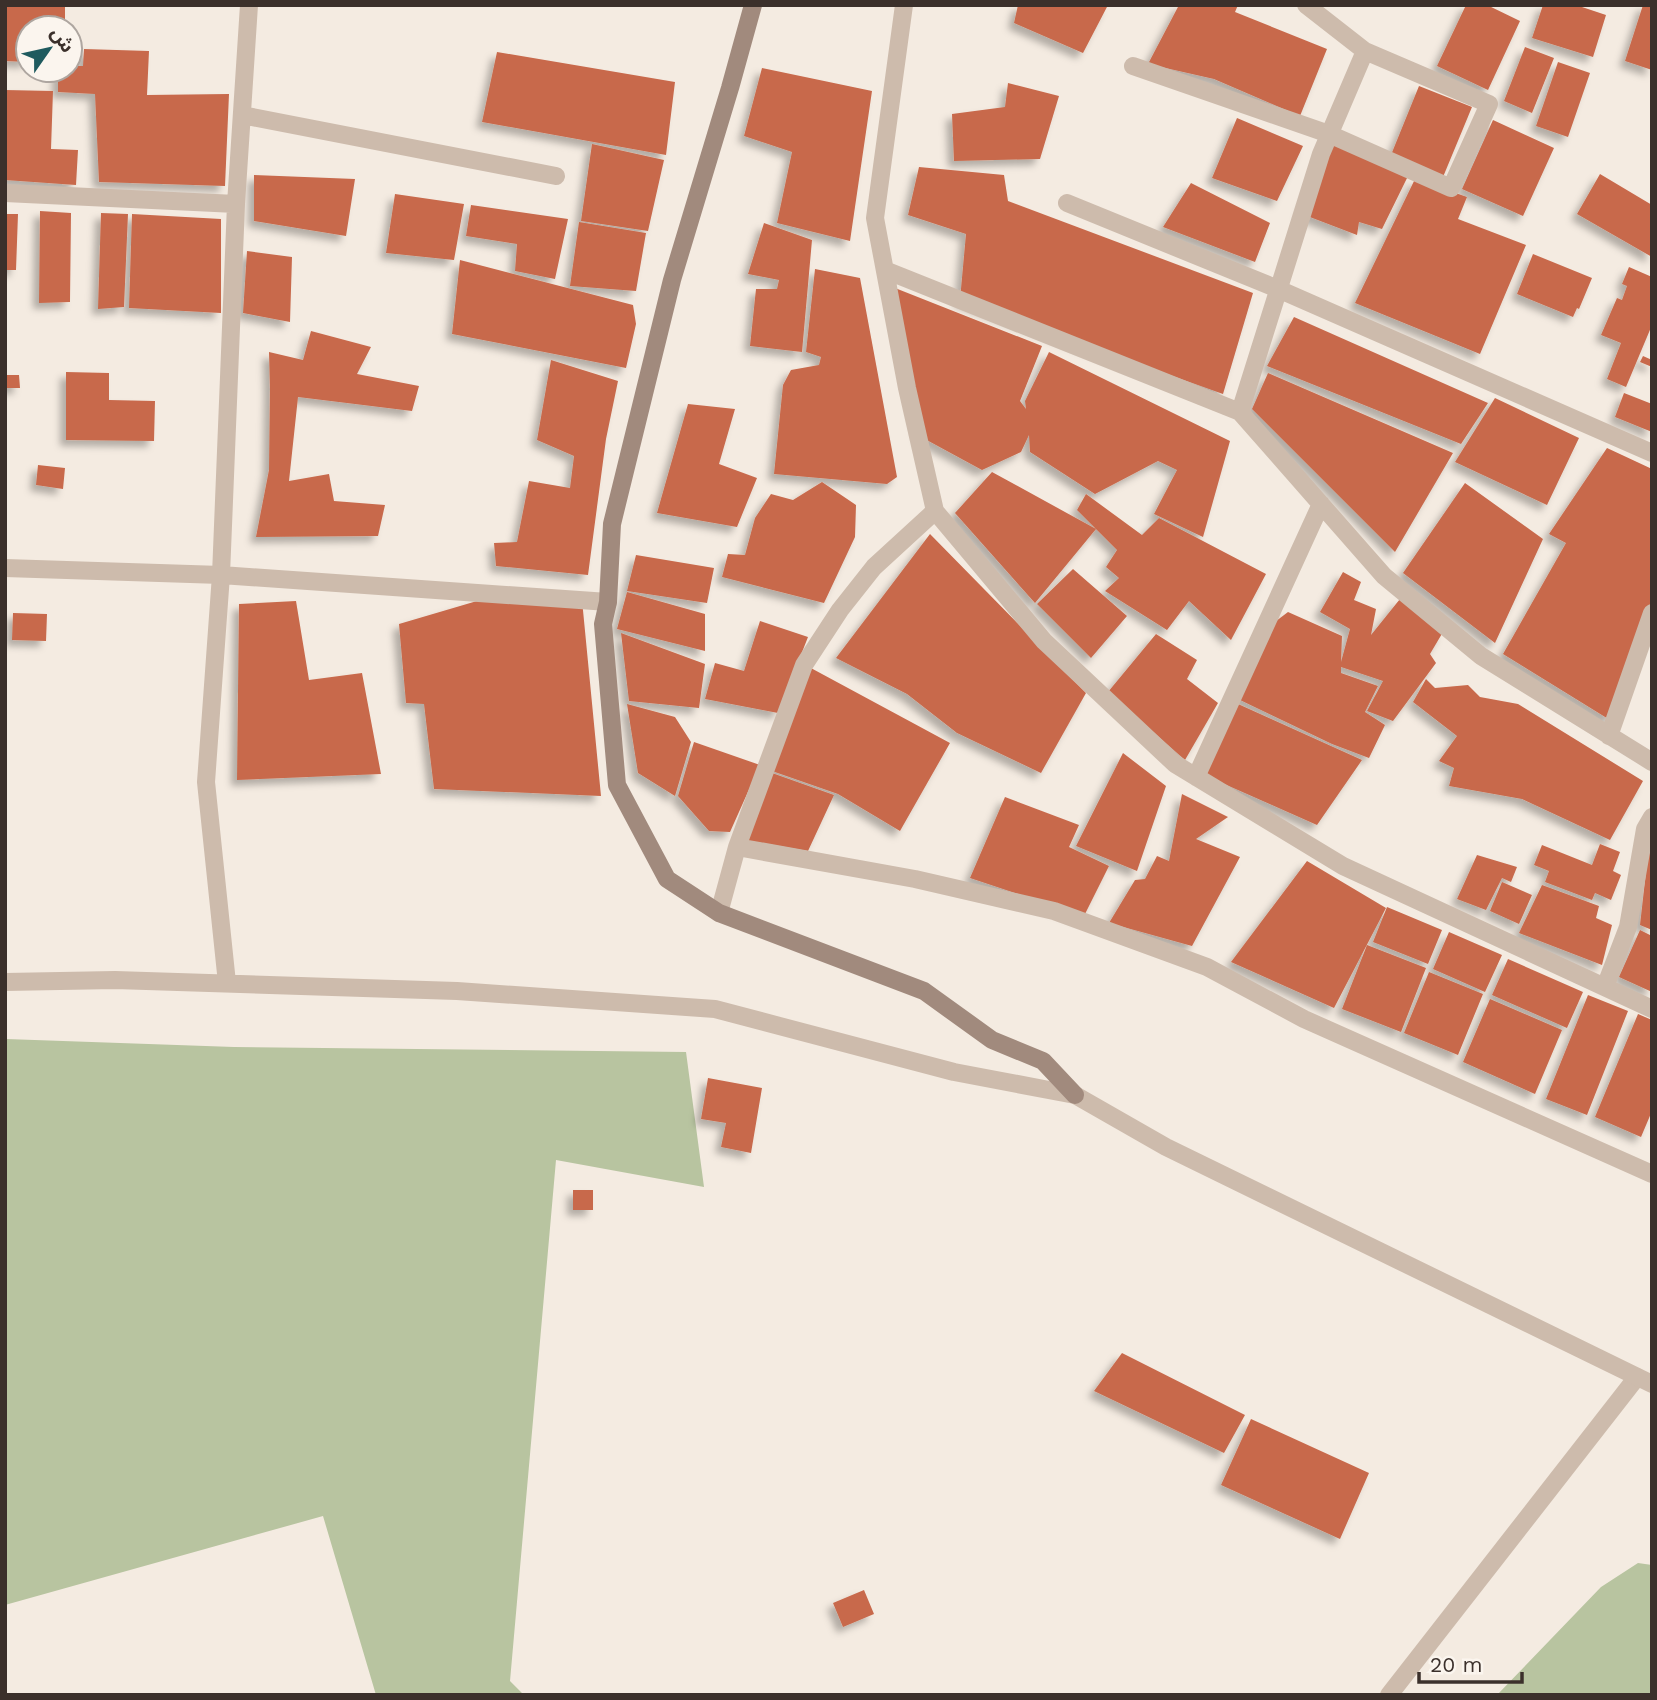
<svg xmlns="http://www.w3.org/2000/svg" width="1657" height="1700" viewBox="0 0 1657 1700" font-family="'Work Sans','Noto Sans Arabic',sans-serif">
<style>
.green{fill:#b8c4a0}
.building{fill:#c8694b;filter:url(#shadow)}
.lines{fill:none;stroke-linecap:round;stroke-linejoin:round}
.lane{stroke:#cdbbac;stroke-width:18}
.street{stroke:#cdbbac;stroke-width:18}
.secondary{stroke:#a18a7d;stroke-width:18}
</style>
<defs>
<filter id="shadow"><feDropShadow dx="-6" dy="6" stdDeviation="3.5" flood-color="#0004"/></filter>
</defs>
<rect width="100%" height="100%" fill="#f4ebe1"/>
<path class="green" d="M6,1039L234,1047L686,1052L704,1187L556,1160L510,1681L524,1695H376L323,1516L5,1605Z
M1638,1563L1652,1565V1695H1497L1601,1587Z"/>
<path class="building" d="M5,5H65V28H28V62L5,61Z
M1018,5H1108L1083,53L1014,23Z
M1179,5H1238L1235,12L1327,49L1300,116L1214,79L1148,64Z
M1466,5H1487L1520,21L1488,90L1437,66Z
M1543,5H1576L1606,15L1593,57L1532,38Z
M1643,5H1652V70L1625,61Z
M1525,47L1554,58L1532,113L1504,101Z
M84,49L149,51L147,95L229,94L225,186L99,182L95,94L58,92V70H70V66H83Z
M497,52L675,82L666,155L482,122Z
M1558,62L1590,73L1568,137L1536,126Z
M762,68L872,91L850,241L777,223L792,152L744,136Z
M1008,83L1059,96L1040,159L954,161L952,114L1005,107Z
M1419,86L1472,107L1443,177L1391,155Z
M5,90L53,91L51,149L78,150L76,185L5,180Z
M1237,118L1303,146L1277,201L1212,178Z
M1493,120L1554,148L1523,216L1462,189Z
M1335,139L1409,174L1382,229L1359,222L1357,235L1302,214Z
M592,144L664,160L648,231L581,221Z
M919,167L1004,175L1008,201L1253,293L1223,394L960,300L966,234L908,215Z
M1600,174L1652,205V257L1577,214Z
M254,175L355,179L346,236L254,221Z
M1415,179L1467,197L1458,219L1526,245L1480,354L1355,303Z
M1191,183L1270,223L1255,262L1163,227Z
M395,194L464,204L454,260L386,253Z
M471,205L568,219L555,279L515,271L517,244L466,236Z
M40,211L71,213L70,302L39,303Z
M101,213L128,214L124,307L98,309Z
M5,214H18L16,270H5Z
M132,214L221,219V313L129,308Z
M579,222L646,233L636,291L570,286Z
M764,223L812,240L802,352L750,346L756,289H777L779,280L748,274Z
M247,251L292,257L290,322L243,313Z
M1533,254L1592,278L1579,309L1577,308L1573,317L1517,294Z
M460,260L633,305L636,324L626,368L452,334Z
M1629,267L1652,277V325L1626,387L1607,379L1621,343L1601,335L1617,298L1622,300L1627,286L1622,284Z
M815,269L860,278L897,477L887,484L774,474L783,385L791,370L819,365L821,357L806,352Z
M895,288L1042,346L1020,401L1026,409L1025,401L1049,352L1230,441L1203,537L1154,514L1177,470L1158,461L1095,494L1030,452L1029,435L1021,452L982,470L923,438Z
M1294,317L1488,403L1461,444L1267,366Z
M311,331L371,347L357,374L419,386L412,411L298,397L289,481L329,474L334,501L385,505L378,536L256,537L269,470L270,389L269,352L303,360Z
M1643,356L1652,360V367L1640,362Z
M551,360L618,381L606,439L588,575L496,566L494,543L517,542L529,481L570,488L574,456L537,440Z
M66,372L109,373V400L155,401L154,441L66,440Z
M1268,373L1453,453L1395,552L1252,409Z
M5,375H19L20,388H5Z
M1624,393L1652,404V432L1615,417Z
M1495,398L1579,438L1547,505L1455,462Z
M688,404L735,409L719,464L757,478L737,527L657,513Z
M1607,448L1652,469V628L1610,720L1503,654L1566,543L1549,534Z
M38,465L65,468L63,489L36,485Z
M992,472L1096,529L1035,603L955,513Z
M822,482L856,505L855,537L824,603L722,577L728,554L745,555L755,518L771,494L793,500Z
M1465,483L1543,539L1495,643L1403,573Z
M1086,494L1142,535L1159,518L1266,574L1231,640L1189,601L1167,630L1105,591L1119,578L1106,567L1117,550L1077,510Z
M930,534L1086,693L1041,773L957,733L907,694L836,658Z
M636,555L714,568L707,603L627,591Z
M1073,569L1127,616L1091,658L1037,604Z
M1343,572L1361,582L1354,600L1376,609L1371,635L1400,599L1443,632L1430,654L1436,663L1393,721L1367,711L1383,681L1341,667V673L1378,686L1365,712L1385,725L1369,758L1332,744L1238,699L1267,628L1288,612L1342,636L1341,662L1350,629L1320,612Z
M627,592L705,614V651L617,629Z
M582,600L601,796L434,789L424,704L406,703L399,624L477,601Z
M296,601L309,680L362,673L381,774L237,780L239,604Z
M13,613L47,614L46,641L12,640Z
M760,621L808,637L778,713L705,699L715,663L744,671Z
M621,633L705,664L699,708L629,701Z
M1156,634L1197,660L1187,679L1218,703L1185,760L1108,692Z
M809,667L950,743L900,831L838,794L772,771Z
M1426,679L1435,688L1468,685L1480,697L1518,704L1643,781L1610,840L1522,799L1449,786L1454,768L1439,761L1457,736L1413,702Z
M627,704L675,717L691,742L675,796L638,773Z
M1238,704L1362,760L1317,825L1204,775Z
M694,742L760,765L730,832L709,831L678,796Z
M1123,753L1166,786L1137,871L1076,846Z
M772,773L834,795L808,851L744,840Z
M1182,794L1228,817L1196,839L1240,857L1192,946L1109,923L1135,880L1145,879L1157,856L1169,861Z
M1005,797L1079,825L1069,847L1109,866L1084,916L970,878Z
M1600,844L1620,852L1613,871L1621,875L1611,900L1595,893L1592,900L1545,882L1549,871L1534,865L1542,845L1592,865Z
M1652,848V930L1640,925L1648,854Z
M1477,855L1517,867L1511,882L1502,878L1486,910L1457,899Z
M1307,861L1386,908L1334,1008L1231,962Z
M1502,882L1532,895L1519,924L1490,911Z
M1542,885L1599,906L1596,918L1612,925L1602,965L1519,933Z
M1387,907L1442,930L1428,964L1373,942Z
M1640,930L1652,936V992L1619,977Z
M1449,932L1502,955L1485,992L1433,969Z
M1367,945L1426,968L1401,1032L1342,1009Z
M1508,959L1583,992L1567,1028L1492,995Z
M1429,972L1483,994L1458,1055L1404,1033Z
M1588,995L1628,1011L1587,1115L1546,1099Z
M1490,999L1562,1030L1535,1094L1463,1062Z
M1638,1014L1652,1020V1111L1641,1137L1595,1117Z
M708,1078L762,1088L751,1153L721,1147L726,1123L701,1119Z
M573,1190H593V1210H573Z
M1122,1353L1245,1415L1224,1453L1094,1391Z
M1251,1419L1369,1473L1340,1539L1221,1485Z
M864,1590L874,1614L843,1627L833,1603Z"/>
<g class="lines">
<path class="lane" d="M1389,1695L1637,1377"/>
<path class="street" d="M904,5L875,218L907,388L935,511L1044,641L1175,764L1343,866L1652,1009
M1133,66L1329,134L1451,188L1489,104L1365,51
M242,115L556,176
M5,193L236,204L221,575L608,602
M1067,203L1278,289L1652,453
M236,204L249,5
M885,270L1240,412L1384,576L1481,656L1652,762
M1240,412L1321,154L1365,51L1306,5
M5,568L221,575L206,782L227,983
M1609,736L1652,613
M1196,777L1321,504
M737,847L915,879L1054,911L1207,967L1304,1019L1652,1174
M719,913L737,847L804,665L840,610L874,567L935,511
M5,982L115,980L457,991L715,1009L954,1072L1075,1095L1166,1147L1652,1384
M1605,987L1628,927L1645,829L1652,817"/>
<path class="secondary" d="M753,5L730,88L672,280L612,524L608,602L603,624L617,785L667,879L719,913L924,991L992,1040L1043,1061L1075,1095"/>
</g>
<rect width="1657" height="1700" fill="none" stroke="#3b302b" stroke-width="14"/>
<g transform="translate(49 49) rotate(56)"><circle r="33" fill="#fbf5ee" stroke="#aea6a0" stroke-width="2"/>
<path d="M0-5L12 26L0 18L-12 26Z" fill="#1f5a5e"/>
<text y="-10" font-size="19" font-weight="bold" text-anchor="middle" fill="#3b302b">ش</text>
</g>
<path d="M1419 1672v10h103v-10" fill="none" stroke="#3b302b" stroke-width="3.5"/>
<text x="1430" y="1672" font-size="21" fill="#3b302b" stroke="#fbf5ee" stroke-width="5" paint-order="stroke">20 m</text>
</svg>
